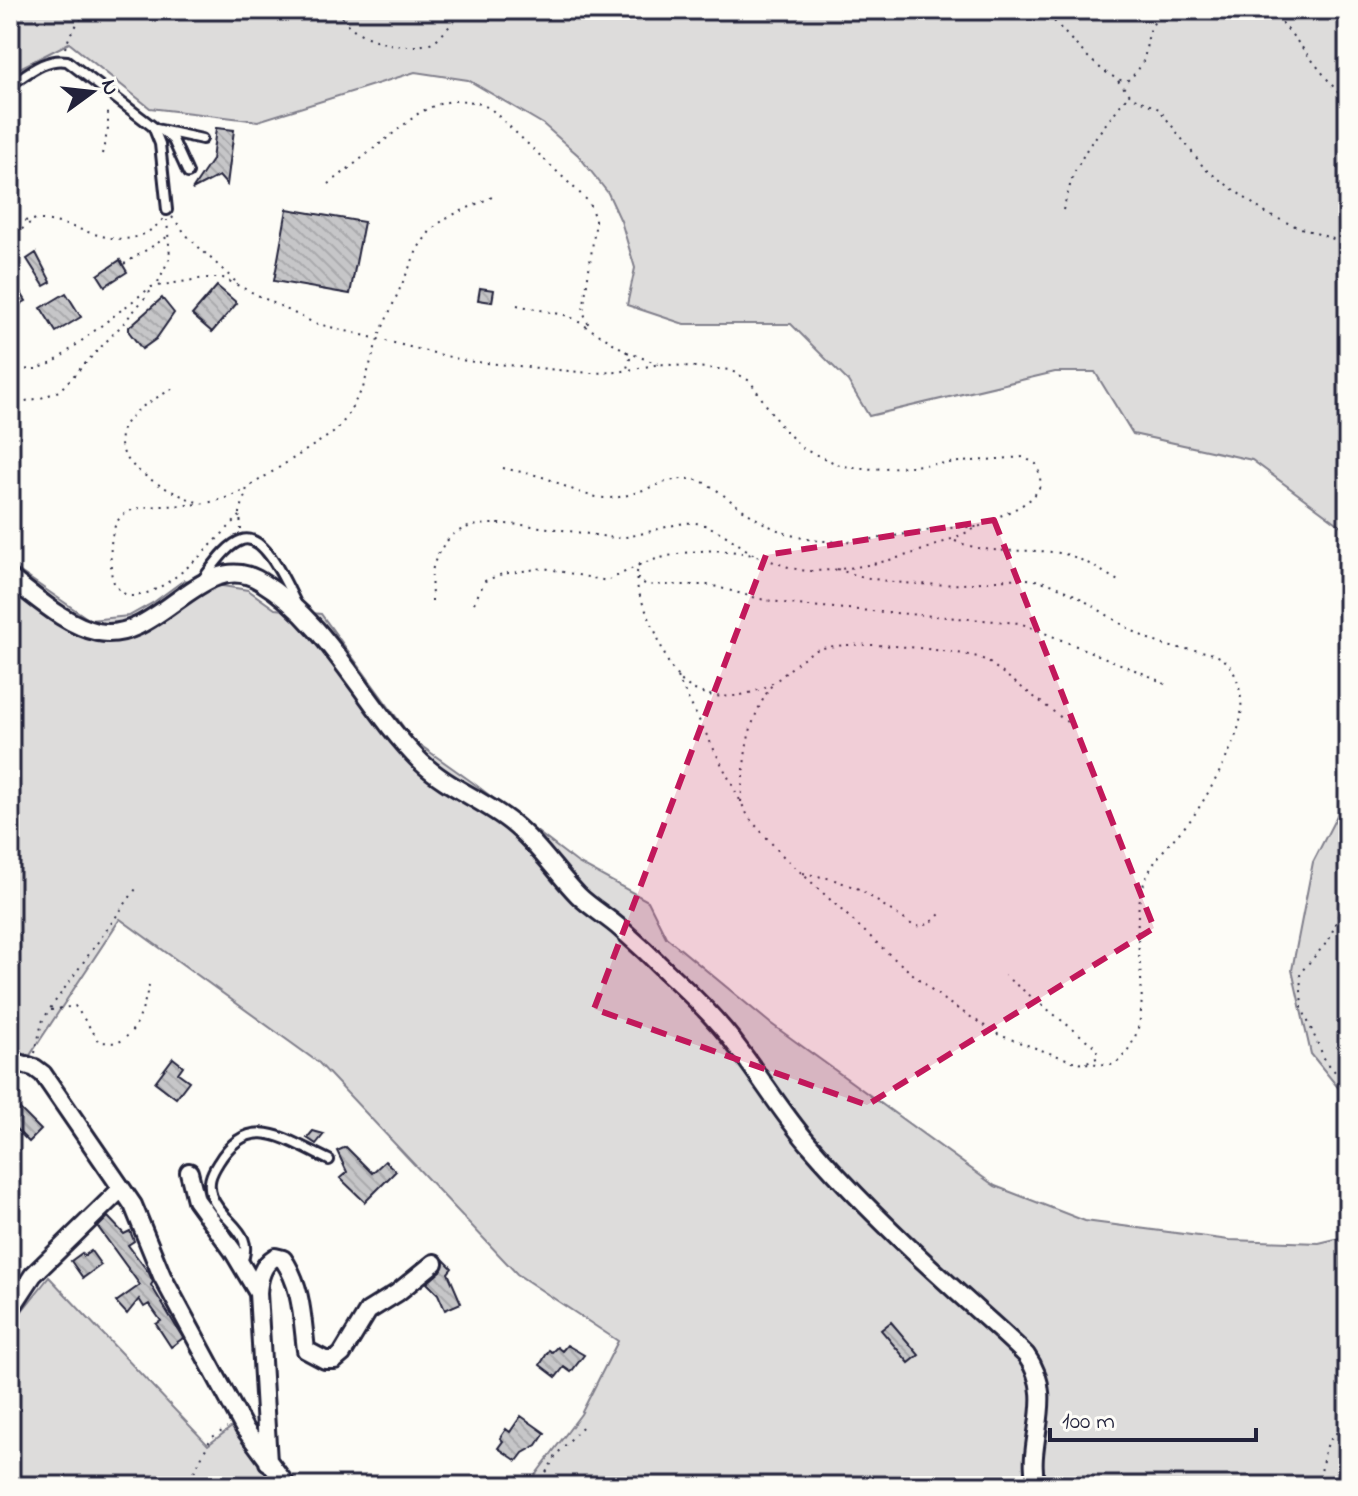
<svg xmlns="http://www.w3.org/2000/svg" width="1358" height="1496" viewBox="0 0 1358 1496" font-family="'Indie Flower',sans-serif">
<style>
.grass{fill:#dddcdb;stroke:#807f8b;stroke-width:2}
.building{fill:url(#building-back-hatch);stroke:#22223b;stroke-width:2}
.lines{fill:none;stroke-linecap:round;stroke-linejoin:round}
.lane-casing{stroke:#22223b;stroke-width:14}
.street-casing{stroke:#22223b;stroke-width:22}
.path{stroke:#22223b;stroke-width:2;stroke-dasharray:2 6;stroke-linecap:butt}
.lane{stroke:#fdfcf7;stroke-width:8}
.street{stroke:#fdfcf7;stroke-width:16}
.marked{fill:#c2185b;fill-opacity:0.2;stroke:#c2185b;stroke-width:6;stroke-dasharray:16 10;stroke-linejoin:round}
</style>
<defs>
<pattern id="building-back-hatch" width="6" height="6" patternUnits="userSpaceOnUse" patternTransform="scale(2)"><rect width="6" height="6" fill="#c6c6c8"/><path d="M-1 5l2 2M0 0l6 6M5-1l2 2" fill="none" stroke="#aaaaad"/></pattern>
</defs>
<rect width="100%" height="100%" fill="#fdfcf7"/>
<filter id="ink" filterUnits="userSpaceOnUse"><feTurbulence type="fractalNoise" baseFrequency=".0125" numOctaves="2"/><feDisplacementMap in="SourceGraphic" scale="16" xChannelSelector="R" yChannelSelector="G"/><feConvolveMatrix kernelMatrix="1 2 1 2 8 2 1 2 1" color-interpolation-filters="sRGB"/></filter>
<g filter="url(#ink)">
<path class="grass" d="M10,10H1348V531L1252,460L1133,434L1095,372H1055L869,416L848,381L791,324H684L627,305L635,268L621,221L608,193L578,155L543,124L468,80L415,72L258,121L150,108L69,43L10,73Z
M16,569L90,620L129,616L154,602L184,580L248,590L275,609L321,614L413,740L472,782L578,863L648,901L666,937L770,1023L995,1186L1085,1221L1229,1240L1319,1243L1348,1236V1486H527L581,1414L618,1341L517,1274L319,1063L120,919L17,1075L10,1073V573Z
M1348,794V1100L1311,1054L1292,970L1313,862Z
M49,1277L208,1445L245,1417L294,1486H10V1326Z"/>
<path class="building" d="M216,128L234,130L227,185L219,176L192,190L212,160Z
M287,209L364,222L350,294L274,281Z
M36,253L51,282L44,286L27,259Z
M120,260L127,272L105,286L98,275Z
M217,286L237,303L212,332L192,315Z
M18,288L26,301L10,310V293Z
M480,288L494,290L492,302L478,300Z
M66,293L81,317L56,332L41,308Z
M162,298L174,313L156,339L142,349L129,332V327Z
M173,1058L183,1066L178,1073L189,1081L176,1098L155,1082Z
M18,1107L41,1130L29,1142L10,1123V1115Z
M313,1131L324,1134L316,1144L307,1138Z
M346,1147L372,1173L385,1161L396,1171L365,1202L340,1178L347,1172L337,1151Z
M108,1217L124,1234L130,1231L134,1241L128,1245L149,1273L153,1282L151,1285L183,1338L171,1347L156,1324L161,1321L149,1304L144,1307L139,1299L127,1314L116,1302L140,1285L98,1227Z
M91,1251L101,1265L83,1278L71,1261L82,1253L84,1256Z
M444,1260L452,1268L448,1273L461,1303L445,1310L438,1294L427,1283L441,1271Z
M891,1322L919,1355L909,1363L881,1330Z
M567,1345L584,1355L571,1372L564,1367L556,1377L540,1365L549,1350L552,1352L557,1347L562,1351Z
M521,1416L545,1433L537,1445L523,1453L517,1461L498,1448L503,1441L500,1438L506,1429L510,1432Z"/>
<g class="lines">
<defs>
<path id="lane" d="M10,85C27,74 46,57 67,61L156,129L202,139
M154,129L160,144L167,210
M164,132L173,140L188,173
M202,580C212,568 226,545 242,540C265,532 287,586 296,603
M241,1264C257,1232 223,1224 212,1197C207,1183 211,1174 218,1163C250,1110 286,1140 329,1160"/>
<path id="street" d="M10,578C36,597 65,625 98,632C159,644 203,546 260,581C331,624 364,706 421,762C448,788 484,800 512,823C538,844 555,871 578,895C591,908 608,917 621,929C637,943 652,957 667,972C692,995 718,1020 738,1048C762,1079 782,1113 808,1143C853,1195 904,1244 955,1290C979,1312 1003,1332 1026,1355C1058,1399 1025,1440 1036,1486
M10,1060L35,1068L43,1074L133,1205L162,1276L244,1428L287,1486
M189,1172L196,1200L233,1251L258,1293
M10,1310L33,1275L121,1189
M268,1462L258,1293C259,1278 262,1265 275,1257L283,1259C302,1287 302,1317 306,1350L325,1360H335L342,1354L368,1311L397,1293L434,1263"/>
</defs>
<use href="#lane" class="lane-casing"/>
<use href="#street" class="street-casing"/>
<path class="path" d="M339,10C346,39 410,55 434,41C447,33 452,19 466,10
M1043,10C1062,27 1102,81 1127,81C1151,60 1142,53 1151,28C1154,22 1158,16 1161,10
M1272,10L1348,105
M65,48L71,33L87,10
M1118,81L1132,97L1159,109L1205,169L1267,214L1295,226L1348,244
M102,154L108,129V107
M329,184L419,113C443,100 466,95 491,109L588,201L595,219V228L583,311L590,328
M1063,210L1073,175L1088,147L1129,94
M172,217L190,239L235,281
M10,226C63,199 116,272 163,219
M10,250L21,230L35,219
M124,264L167,237
M158,282L170,257L167,220
M517,305L569,316L626,351L630,359L627,368
M627,352L658,364
M10,370L36,369L53,363L151,287L205,278H223L314,323L466,361L590,373L618,372L660,364L730,370L750,381L779,424L803,449L842,466L873,469L1023,457L1036,464C1039,471 1042,480 1039,488C1033,502 1013,510 1000,516C941,547 880,569 813,571C794,571 778,563 760,557C718,545 680,551 640,564C630,582 644,605 651,622C659,638 664,658 674,672C697,705 744,701 774,682C789,672 802,655 819,649C852,639 944,649 978,657L987,661L1071,725
M172,389C155,399 131,410 123,429C107,466 175,494 202,504
M10,404L41,398L59,391L122,325L154,287
M503,468C519,472 536,474 551,480C569,488 588,498 608,498C639,498 667,473 697,480C712,484 725,497 738,506C754,518 772,529 791,535C854,554 916,525 978,527
M240,516C214,541 167,597 130,596C117,592 111,581 111,568C107,500 133,508 187,505C209,504 227,499 246,489
M241,530L240,513L247,488L333,433L342,424L363,388L378,338L418,248L431,230L446,218L492,197
M955,541C995,557 1021,547 1060,553C1082,557 1102,572 1122,583
M837,569C875,583 922,586 963,584C986,582 1012,576 1035,580C1078,587 1120,631 1164,645C1183,651 1207,648 1223,659C1238,670 1243,698 1241,715C1239,740 1204,804 1188,823C1174,839 1160,852 1150,870C1115,932 1172,1017 1114,1065L1084,1063
M637,578L646,585H710L760,599L797,605L1020,623L1152,677L1170,687
M432,601C432,589 430,575 434,564C438,551 448,536 461,530C492,514 580,534 616,538C641,537 678,520 696,523C717,526 738,545 756,556
M474,603L485,581L502,574L544,568L607,581L639,565
M677,677L749,818L782,855L890,955L944,1000L999,1035L1072,1061L1084,1063L1097,1058V1050L1093,1045L1005,976
M741,802C745,753 745,725 773,683
M1348,821V827
M803,873L832,879L859,889L914,926C927,928 934,920 943,911
M1348,902L1340,912L1329,940L1300,973L1302,1008L1325,1060L1348,1087
M51,1010L75,1006L100,1042L117,1043C139,1032 143,1008 149,985
M35,1053L42,1022L49,1010L138,886
M1344,1079L1348,1069
M187,1486L211,1438L227,1428
M538,1486L557,1454L584,1425
M1319,1486C1324,1459 1321,1439 1348,1425"/>
<use href="#lane" class="lane"/>
<use href="#street" class="street"/>
</g>
</g>
<path class="marked" d="M994,520L1154,928L867,1105L594,1009L766,555Z"/>
<rect width="1358" height="1496" fill="none" stroke="#fdfcf7" stroke-width="40"/>
<rect x="20" y="20" width="1318" height="1456" fill="none" stroke="#22223b" stroke-width="3" filter="url(#ink)"/>
<g transform="translate(92 92) rotate(75)" stroke="#fdfcf7" stroke-width="6" paint-order="stroke">
<path d="M0-6L14 30L0 20L-14 30Z" fill="#22223b"/>
<text y="-12" font-size="22" font-weight="bold" text-anchor="middle" fill="#22223b">N</text>
</g>
<path d="M1050 1428v12h206v-12" fill="none" stroke="#22223b" stroke-width="4"/>
<text x="1062" y="1428" font-size="24" fill="#22223b" stroke="#fdfcf7" stroke-width="6" paint-order="stroke">100 m</text>
</svg>
